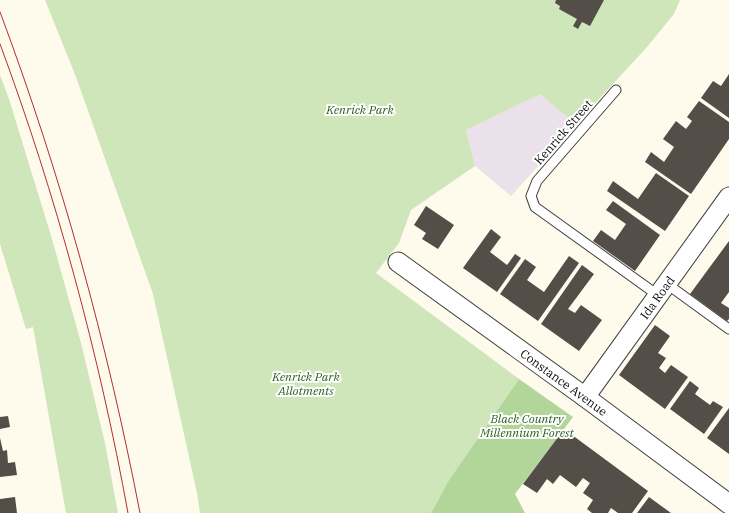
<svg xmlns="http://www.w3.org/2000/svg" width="729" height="513" viewBox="0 0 729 513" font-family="'IBM Plex Serif',serif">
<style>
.industrial{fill:#eae1eb}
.green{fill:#cee6b9}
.forest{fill:#b2d699}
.building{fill:#544e49}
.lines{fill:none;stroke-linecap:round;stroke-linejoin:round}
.lane-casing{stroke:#3f3f3f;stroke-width:11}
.street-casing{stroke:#3f3f3f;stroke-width:21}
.lane{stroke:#fff;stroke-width:9}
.street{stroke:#fff;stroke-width:19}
.tram{stroke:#b32d2e;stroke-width:1}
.labels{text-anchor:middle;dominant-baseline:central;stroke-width:4;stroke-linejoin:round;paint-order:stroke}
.park-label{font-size:12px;font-style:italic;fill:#2b6021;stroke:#fff}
.street-label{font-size:12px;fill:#0c0c0c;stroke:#fff}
</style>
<rect width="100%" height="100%" fill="#fefbed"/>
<path class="industrial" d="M540,93L576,124L511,196L475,166L466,130Z"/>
<path class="green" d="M45,0H680L674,14L647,47L576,124L540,94L466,130L475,166L411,210L399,243L376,273L519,379L449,480L431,513H200L197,493L153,294L76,77Z
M0,75L9,99L52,239L81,343L105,443L118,513H66L33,327L26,329L0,244Z"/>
<path class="forest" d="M519,379L573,417L515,494L525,513H431L449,480Z"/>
<path class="building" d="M556,0H604L590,26L582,22L578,29L573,26L577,19L559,9L560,6L555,3Z
M729,74V118L701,98L713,81L721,86Z
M699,101L729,122V139L691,194L645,162L651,152L664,162L674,147L663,139L676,121L686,129L692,121L687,117Z
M656,173L689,196L665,231L607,191L613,181L638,199Z
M613,201L660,235L635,271L593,241L601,230L615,240L626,224L606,210Z
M426,206L454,225L438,249L422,239L426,233L414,225Z
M491,229L501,237L490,252L507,265L515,254L521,258L497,292L463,268Z
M729,241V292L721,303L729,308V319L727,321L690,294Z
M569,256L579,263L538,321L500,294L525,259L536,267L527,280L544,292Z
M582,265L594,274L568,309L575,313L581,305L602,320L579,351L541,324Z
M655,325L670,336L658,353L666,358L659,368L665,373L671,365L688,377L665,409L619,375Z
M690,381L699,388L695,394L710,405L713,401L723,407L704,434L670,409Z
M729,408V454L707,438Z
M8,416L10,427L0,429V417Z
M564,429L648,491L632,513H618L611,508L608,513H592L587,509L593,500L583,493L590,483L583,478L576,487L560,475L553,484L547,479L537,493L523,484Z
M0,438L3,451L7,450L8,463L15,462L17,475L0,477Z
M15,497L17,513H0V499Z
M649,497L671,513H637Z"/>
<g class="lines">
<defs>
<path id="lane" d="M616,90L537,181L531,196L535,207L659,296
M667,284L729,329"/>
<g id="street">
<path id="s1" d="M398,262L585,397L729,504"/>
<path id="s2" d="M585,397L729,197"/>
</g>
</defs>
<use href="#lane" class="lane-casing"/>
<use href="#street" class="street-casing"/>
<use href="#lane" class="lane"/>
<use href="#street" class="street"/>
<path class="tram" d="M0,12C61,175 107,342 140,513
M0,44C56,195 99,354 128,513"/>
</g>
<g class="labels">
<g class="park-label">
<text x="360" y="109">Kenrick Park</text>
<text x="306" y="376">Kenrick Park<tspan x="306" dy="14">Allotments</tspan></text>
<text x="527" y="418">Black Country<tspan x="527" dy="14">Millennium Forest</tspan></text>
</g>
<g class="street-label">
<text transform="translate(563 132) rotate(-49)">Kenrick Street</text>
<text stroke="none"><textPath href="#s2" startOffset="123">Ida Road</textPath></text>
<text stroke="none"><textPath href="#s1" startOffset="205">Constance Avenue</textPath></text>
</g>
</g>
</svg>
